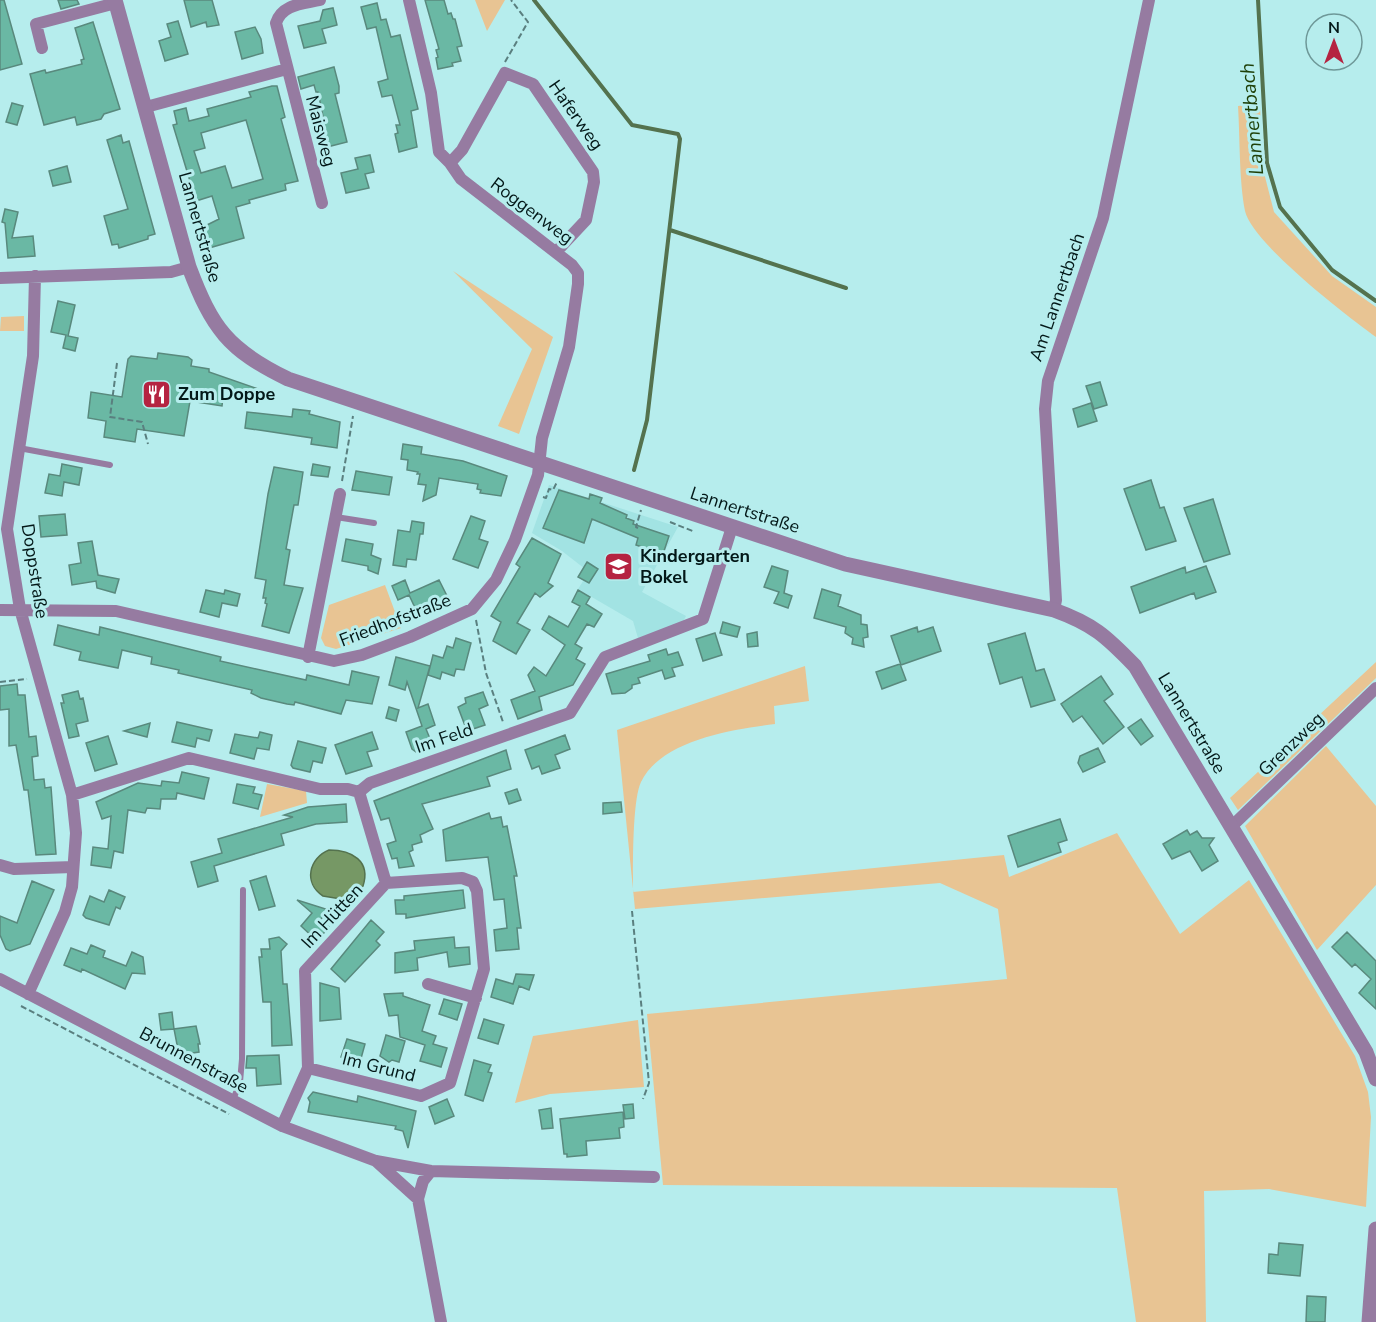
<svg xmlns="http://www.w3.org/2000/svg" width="1376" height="1322" viewBox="0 0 1376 1322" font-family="'Nunito Sans',sans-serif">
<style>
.built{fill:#a2e3e3}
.green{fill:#e8c493}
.water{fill:#769865;stroke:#54724e;stroke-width:1.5}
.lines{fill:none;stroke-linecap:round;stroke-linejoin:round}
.stream{stroke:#54724e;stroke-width:4}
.building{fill:#6ab8a4;stroke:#59897d;stroke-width:1.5;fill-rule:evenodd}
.path{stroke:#5a7f7f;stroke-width:2;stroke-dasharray:6 3;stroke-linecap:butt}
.service{stroke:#967ba1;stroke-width:6}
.minor{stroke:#967ba1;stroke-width:12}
.tertiary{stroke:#967ba1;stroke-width:15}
.labels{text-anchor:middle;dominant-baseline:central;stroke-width:6;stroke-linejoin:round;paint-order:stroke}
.street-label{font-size:18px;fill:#031818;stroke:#b6eded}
.poi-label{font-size:18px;font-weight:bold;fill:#031818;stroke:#b6eded;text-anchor:start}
.water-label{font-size:20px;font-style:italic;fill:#1e3f07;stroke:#b6eded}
</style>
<rect width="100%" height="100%" fill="#b6eded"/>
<path class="built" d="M549,485L678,527L642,592L686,616L682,624L638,638L633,621L578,589L589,572L562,551L532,533Z"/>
<path class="green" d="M475,0H505L487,31Z
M1260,103L1262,165L1274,212L1332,276L1376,307V337C1347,316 1253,244 1245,211C1239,180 1240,137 1238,106Z
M453,271L553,337L519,434L498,426L532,349Z
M24,316V331H0L1,317Z
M385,585L401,628L336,649L325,646L321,638L329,605Z
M1376,662V678L1238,810L1230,798Z
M805,666L809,701L774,706L775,724C733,729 661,740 641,782C632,801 633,869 633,892L1004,855L1009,877L1117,833L1180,934L1249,880L1355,1056L1368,1092L1371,1117L1366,1207L1269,1189L1204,1191L1206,1322H1136L1117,1188L663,1185L647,1014L1007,979L998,909L940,883L635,909L617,730Z
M1326,746L1376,806V885L1317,950L1245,826Z
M267,784L306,791L307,803L260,817Z
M638,1020L644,1087L550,1094L515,1103L533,1036Z"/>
<path class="water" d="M329,850C352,850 371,861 363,886L347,900L323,896C303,883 309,858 329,850Z"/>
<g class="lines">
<path class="stream" d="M534,0L632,125L678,134L680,139L647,420L634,470
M1258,0L1267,163L1280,207L1332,270L1376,301
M670,230L846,288"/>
</g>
<path class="building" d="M0,0H4L22,64L0,70Z
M58,0H77L79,4L61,9Z
M184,0H212L219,25L207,27L206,22L191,27Z
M425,0H444L448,14L451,13L453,19H455L462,46L457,47L461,61L452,63L453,66L438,69L436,58L438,57L436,50L439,49Z
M377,3L381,20L386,19L391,37L400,35L418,109L411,111L417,147L399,152L395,134L398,133L396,125H400L392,95L382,97L378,82L388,79L376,27L367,29L361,7Z
M333,8L337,25L322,29L326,43L304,48L298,26L320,21L323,10Z
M178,21L188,54L165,61L159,41L171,37L167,24Z
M93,22L120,109L104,114L101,119L77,125L75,117L44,125L30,74L45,70L46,73L82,64L81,60L84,59L75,28Z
M255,27L261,39L263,53L242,59L235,32Z
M334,67L339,86V93L335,94L347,142L323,148L318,128L325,126L318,92H316L314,85L301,89L298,77Z
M272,86H277L285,117L281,119L298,181L285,184L286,190L249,200L250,203L236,207L244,238L209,248L203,227L219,219L212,196L196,201L173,125L177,124L174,111L186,108L189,121L209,116L207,109L251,97L249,92ZM246,120L263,179L232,188L225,166L201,173L194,151L205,148L201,133Z
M12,103L23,106L17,125L6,122Z
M121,135L123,143L129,141L155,234L148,236V239L119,248L118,244L112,245L104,216L128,209L107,140Z
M370,155L374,172L365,174L369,188L346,193L341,173L358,169L355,158Z
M67,166L71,182L53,186L49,171Z
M5,209L18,212L12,238L33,236L35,256L8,258L5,223L2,222Z
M58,301L75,305L68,336L78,338L75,351L63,348L66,335L51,332Z
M158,353L188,357L192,360L191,366L209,369V372L258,389L255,399L224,389L222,406L190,401L184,436L137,429L135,442L104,437L106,421L88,418L91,392L122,397L128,359L131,356L157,359Z
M1100,382L1107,405L1094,409L1086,386Z
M1091,403L1097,421L1078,427L1073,409Z
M293,409L310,411L309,414L340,422L337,448L311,444L312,438L245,428L247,412L292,417Z
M403,444L422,447L421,454L463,461L507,476L501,496L480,493L481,490L477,489L478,484L439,478L436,495L423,501L426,485L418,484L420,474H417L418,472L407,470L408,460L401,459Z
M62,464L82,468L79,485L64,482L62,496L45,493L49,474L60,476Z
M313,464L330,467L328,477L311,475Z
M274,467L303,472L298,505H294L286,549L290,550L284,585L303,588L289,633L262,626L267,604L265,603L266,598H263L266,580L255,578L268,494Z
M356,471L392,477L389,495L352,490Z
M1151,480L1160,508L1164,507L1176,541L1146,550L1124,489Z
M559,490L589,499L590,494L602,498L600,503L627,515L626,518L634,521L633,524L669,536L663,554L636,545L638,538L592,519L584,543L543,528Z
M1213,499L1230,554L1204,562L1184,508Z
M65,514L67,535L41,537L39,516Z
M471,516L485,521L479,539L488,542L478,568L453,559Z
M412,521L424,523L423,534H420L416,560L407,559L406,567L393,565L398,530L410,532Z
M532,538L561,554L548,583L553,586L540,597L535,593L517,623L530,630L516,654L493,641L501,622L491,616L520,567L516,564Z
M346,539L373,544L371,555L381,559L378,574L368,570V566L342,561Z
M92,541L98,575L119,579L115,593L97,588L96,581L72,585L69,565L81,563L78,543Z
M587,562L598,569L589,583L578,577Z
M772,566L788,571L784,593L792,596L788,608L774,603L779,592L764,587Z
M1206,566L1216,592L1196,599L1194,593L1140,613L1131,587L1185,567L1186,573Z
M405,580L410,593L439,580L448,598L417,612L409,595L398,600L392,586Z
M822,589L841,595L838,606L861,615V624L867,625L868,637L863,638L864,647L852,644L853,638L845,633L846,627L814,618Z
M206,590L224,594L225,590L240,594L237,606L222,603L219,617L200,612Z
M578,590L590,597L586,604L602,614L594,627L587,624L575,644L582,648L576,659L585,664L573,685L539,697L542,710L518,719L511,700L535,691L528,675L534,667L546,676L565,645L542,629L549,616L568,627L580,606L572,602Z
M723,622L740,627L737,637L720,633Z
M58,625L99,635L100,627L221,657L220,661L306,680L307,675L349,685L352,671L379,677L372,704L346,700L341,714L295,702L294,705L287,704L261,698L251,693L252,690L178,673L179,670L151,664L152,657L122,650L118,668L79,660L81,652L54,645Z
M917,627L918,632L933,627L941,651L901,665L891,636Z
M757,632L758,646L748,647L747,634Z
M715,633L722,655L703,661L696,639Z
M1025,633L1036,671L1044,669L1055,700L1031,707L1022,677L1000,684L988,644Z
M456,638L471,643L464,670L456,669L454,676L442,672L440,679L428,675L433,655L443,658L447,646L453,648Z
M666,649L668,655L678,652L683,665L672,668L675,676L665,679L662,670L638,678L640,683L632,685V688L625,693L612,694L606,674L650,661L648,655Z
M396,657L430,666L418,708L428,704L435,725L426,729L433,746L416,752L412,749L406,732L422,726L407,682L405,690L389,685Z
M900,664L906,680L882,689L876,672Z
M1101,676L1113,694L1104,701L1124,727L1103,744L1082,716L1073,722L1061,704Z
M17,684L18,695H25L29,737L36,736L38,756L32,757L34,780L44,779L45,788L51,787L56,854L36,855L28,790H24L16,745L9,746V709L0,710V686Z
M78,691L80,699L83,698L88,721L76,724L79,736L69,738L61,703H64L62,695Z
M483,692L488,705L479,709L485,725L467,731L458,707L466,703L465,698Z
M389,707L399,710L396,721L386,718Z
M1141,719L1153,736L1141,745L1128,728Z
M177,722L212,730L209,741L197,738L195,747L172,742Z
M150,723L147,737L124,731Z
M260,732L272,735L269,750L257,748L254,759L230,753L235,734L258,738Z
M372,732L378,749L367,752L372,766L346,774L335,745Z
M565,735L570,749L555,755L560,768L542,774L539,766L532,769L525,750Z
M108,736L117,764L95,771L86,743Z
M298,741L326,748L322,763L313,761L310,772L293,768L291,765Z
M1098,748L1105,762L1083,772L1078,763L1080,756Z
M506,750L511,769L487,777L490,786L422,804L433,829L420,835L422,842L412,845L413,850L409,852L414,866L399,868L397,858L392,859L387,844L396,841L389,818L381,820L374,801Z
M182,772L209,778L204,799L177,793L176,799H161L160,809L147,808L145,813L128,810L123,853L114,851L111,868L91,865L93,847L108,849L111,816L102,819L96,802L138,783L161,786L162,781L179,783Z
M237,784L255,787L253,793L262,795L258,809L233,803Z
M517,789L521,800L509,804L505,793Z
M621,802L622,812L603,814V803Z
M346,804L347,822L316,824L281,834L284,845L214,866L218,881L198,887L191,862L222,853L218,839L293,817L284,815L308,807Z
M489,813L491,819L501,817L503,827L507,826L517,876H514L521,928H517L519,949L496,951L494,930L507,928L504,899L494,900L488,857L446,861L443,830Z
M1060,819L1067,840L1058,843L1061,852L1018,867L1008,836Z
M1187,830L1190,835L1197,831L1202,838H1214L1209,845L1218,861L1202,871L1190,851L1172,859L1163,844Z
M266,876L275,906L259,910L250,881Z
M32,881L54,890L30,944L10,951L6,949L0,935V916L17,923Z
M109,890L125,897L120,909L116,907L109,925L86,918L83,915L90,896L104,902Z
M463,890L465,908L406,918V914H396L395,900H404V896Z
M297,900L329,910L320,920L329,927L317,941L301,926L312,913Z
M371,920L384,932L376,941L380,945L345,982L331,969Z
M1347,932L1376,961V1009L1359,993L1371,979L1355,964L1352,967L1332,947Z
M279,937L287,944L281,951L283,984H287L292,1045L272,1046L271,1002H263L259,957H262L261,949H270L269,939Z
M454,937L455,948L469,947L470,964L449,967L447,952L417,958L418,970L395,973V953L415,950L414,941Z
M91,945L105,951L103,957L126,966L132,952L143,957L145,974L132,973L125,989L82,969L81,972L64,965L71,948L87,954Z
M516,974L534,975L529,990L519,986L513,1004L491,997L496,979L513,984Z
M320,983L339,988L341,1019L320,1021Z
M403,993V996L430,1005L422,1031L436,1036L433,1044L447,1048L441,1067L420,1061L425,1045L400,1037L398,1015L389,1016L384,994Z
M444,999L462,1004L457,1020L439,1014Z
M172,1012L174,1029L161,1030L159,1014Z
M484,1019L504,1025L498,1044L478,1038Z
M196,1026L200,1044H198L199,1052L179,1055L174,1029Z
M386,1035L405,1041L399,1062L392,1060L389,1062L380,1056Z
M347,1039L365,1044L360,1062L341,1057Z
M279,1055L281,1084L257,1086L256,1068H246L247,1056Z
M474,1060L491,1065L488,1072L492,1073L483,1101L465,1095Z
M313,1092L357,1102L358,1096L416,1111L408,1148L403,1131L395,1129L396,1126L308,1112L310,1102L308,1098Z
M447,1099L454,1116L435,1124L429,1107Z
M633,1104L634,1118L625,1119L623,1105Z
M551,1108L553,1128L542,1129L539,1110Z
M623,1112L624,1127L619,1128L620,1138L586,1141L587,1155L567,1157V1154H564L560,1119Z
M1279,1243L1303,1245L1300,1276L1268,1273L1269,1254L1278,1255Z
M1307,1296L1326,1297L1325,1322H1306Z"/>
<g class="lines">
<path class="path" d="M505,62L528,22L511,0
M117,363L110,417L142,422L148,444
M342,481L353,416
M543,497L546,498L549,489L553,490L557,482
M670,522L695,532
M638,528L636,527L641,510
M476,620L486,673L503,722
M0,682L27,679
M632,911L649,1083L643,1099
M21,1006L229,1114"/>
<path class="service" d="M19,448L110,465
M336,517L374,523
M233,1100L240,1082L242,1059L243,890"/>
<path class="minor" d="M320,0C303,4 282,4 276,23L322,203
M42,48L36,24L116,3
M146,107L287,69
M450,163L462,150L505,73L533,84L593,172L594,182L586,220L556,252
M0,278L171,272L189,267
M0,610L116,611L334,661L362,655L410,637L472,609L496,580L515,540L538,475L542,438L569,347L578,284V273L572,265L461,179L450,163L439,152L431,93L409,0
M1054,610L1056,600L1045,409L1048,381L1103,218L1149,0
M308,657L340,494
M72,795L189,758L320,789H348L359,792L370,783L570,713L605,657L703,619L732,527
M1232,826L1376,688
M0,865L14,869L73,867
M0,979L282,1126L376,1161L431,1171L654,1177
M428,984L476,998
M28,994L65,912L72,887L76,833L72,795L20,609L7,529L33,356L35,276
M308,1068L305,971L386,883L359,792
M282,1126L308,1068L421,1096L450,1083L484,969L477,891L473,882L462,878L386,883
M376,1161L418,1199L441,1322
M418,1199L423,1181L431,1171"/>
<path class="tertiary" d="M115,0L189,267C212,328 228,350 288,379L845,564L1054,610C1093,624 1106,636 1135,666L1366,1052L1376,1079
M1369,1322L1376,1229"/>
</g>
<defs>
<symbol id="restaurant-square" viewBox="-11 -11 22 22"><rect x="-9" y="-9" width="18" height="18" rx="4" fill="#b52341" stroke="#b6eded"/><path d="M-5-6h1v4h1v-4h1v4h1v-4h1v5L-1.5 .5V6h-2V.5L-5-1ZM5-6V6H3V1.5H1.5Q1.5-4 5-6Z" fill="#fff"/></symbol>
<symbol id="school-square" viewBox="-11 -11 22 22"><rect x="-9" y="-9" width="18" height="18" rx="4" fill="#b52341" stroke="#b6eded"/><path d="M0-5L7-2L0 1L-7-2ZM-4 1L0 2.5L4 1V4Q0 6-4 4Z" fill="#fff"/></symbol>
</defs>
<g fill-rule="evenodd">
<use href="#restaurant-square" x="140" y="378" width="33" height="33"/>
<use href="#school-square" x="602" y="550" width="33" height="33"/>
</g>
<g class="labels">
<g class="street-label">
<text transform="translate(576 115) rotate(55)">Haferweg</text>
<text transform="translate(321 131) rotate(75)">Maisweg</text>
<text transform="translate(532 211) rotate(37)">Roggenweg</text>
<text transform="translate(200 227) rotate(74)">Lannertstraße</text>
<text transform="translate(1057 297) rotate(-71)">Am Lannertbach</text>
<text transform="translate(745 510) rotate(18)">Lannertstraße</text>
<text transform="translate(35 571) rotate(81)">Doppstraße</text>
<text transform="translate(395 620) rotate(-21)">Friedhofstraße</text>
<text transform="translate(1192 723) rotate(59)">Lannertstraße</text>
<text transform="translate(444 738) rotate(-19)">Im Feld</text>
<text transform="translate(1291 744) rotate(-44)">Grenzweg</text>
<text transform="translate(332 916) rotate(-47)">Im Hütten</text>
<text transform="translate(194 1060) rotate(28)">Brunnenstraße</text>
<text transform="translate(379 1067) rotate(14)">Im Grund</text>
</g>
<g class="poi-label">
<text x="178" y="394">Zum Doppe</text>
<text x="640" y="556">Kindergarten<tspan x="640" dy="21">Bokel</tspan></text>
</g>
<g class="water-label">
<text transform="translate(1252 119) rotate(-95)">Lannertbach</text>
</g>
</g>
<g transform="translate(1334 42)"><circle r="28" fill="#b6eded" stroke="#6e9898" stroke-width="1.5"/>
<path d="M0-4.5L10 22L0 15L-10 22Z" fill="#b52341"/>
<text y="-9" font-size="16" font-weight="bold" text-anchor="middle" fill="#031818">N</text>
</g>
</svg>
